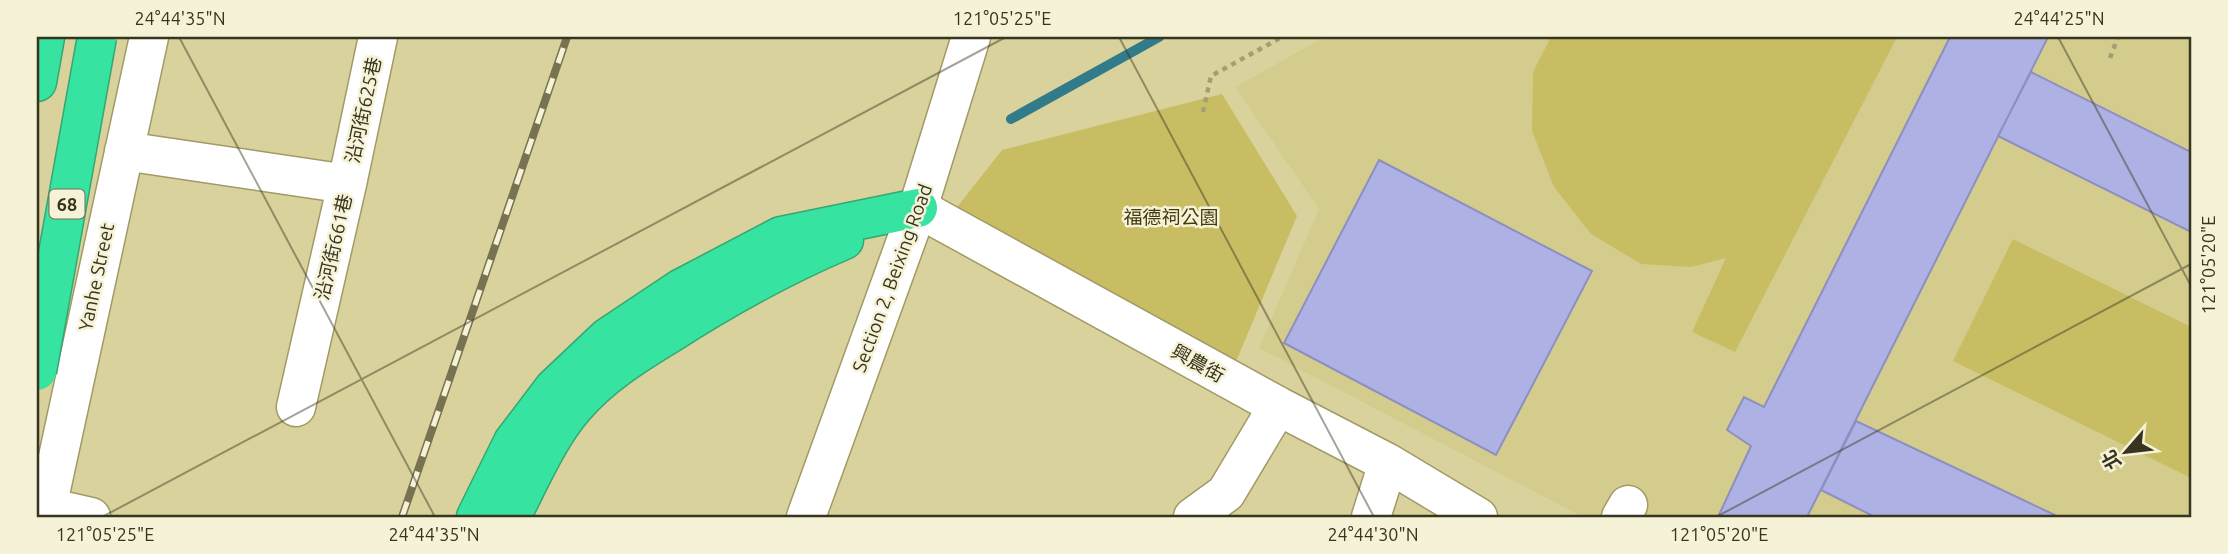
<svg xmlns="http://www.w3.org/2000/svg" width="2228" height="554" viewBox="0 0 2228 554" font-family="Ubuntu,'Noto Sans TC',sans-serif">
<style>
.built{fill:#d4cc8d}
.green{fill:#c9bd64}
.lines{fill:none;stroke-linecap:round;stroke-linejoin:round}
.stream{stroke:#317b8a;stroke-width:10}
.building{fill:#aeb1e3;stroke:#8c8fc0;stroke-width:2}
.minor-casing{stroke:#a19a66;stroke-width:41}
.highway-casing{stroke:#36a673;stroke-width:41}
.path{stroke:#a49f73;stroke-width:4.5;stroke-dasharray:5 5;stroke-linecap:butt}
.minor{stroke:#fff;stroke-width:38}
.highway{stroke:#36e3a0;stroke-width:38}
.rail-casing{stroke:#777351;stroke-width:8}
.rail{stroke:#f6f2d7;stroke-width:5;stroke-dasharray:16;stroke-linecap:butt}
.highway-bridge-casing{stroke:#36a673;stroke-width:41;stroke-linecap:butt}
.highway-bridge{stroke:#36e3a0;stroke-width:38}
.ticks{fill:none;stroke:#37351f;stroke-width:2;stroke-opacity:0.45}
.labels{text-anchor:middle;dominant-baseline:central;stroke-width:5;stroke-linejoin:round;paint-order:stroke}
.shield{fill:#f6f2d7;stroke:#706e56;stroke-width:2}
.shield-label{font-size:18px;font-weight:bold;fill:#37351f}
.street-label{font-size:19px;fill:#37351f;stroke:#f6f2d7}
.park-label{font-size:19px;fill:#413b0d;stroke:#f6f2d7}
.neatline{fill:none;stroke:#37351f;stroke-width:2.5}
.ticks-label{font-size:18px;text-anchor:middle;fill:#37351f}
</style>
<rect width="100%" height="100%" fill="#d9d29c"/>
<path class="built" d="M1325,37H2191V517H1583L1259,348L1319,209L1235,87Z"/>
<path class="green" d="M1551,37H1897L1735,352L1692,332L1726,258L1691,267L1641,264L1591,234L1554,187L1532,131L1533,72Z
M1222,94L1297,216L1235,364L943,225L1002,150Z
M2013,239L2191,327V478L1953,361Z"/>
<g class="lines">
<path class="stream" d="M1011,119L1159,37"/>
</g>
<path class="building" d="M1950,37H2048L1807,517H1718L1751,446L1727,430L1744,397L1764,407Z
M2031,72L2191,152V232L1998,136Z
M1379,160L1592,271L1496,455L1284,343Z
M1856,421L2059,517H1875L1821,490Z"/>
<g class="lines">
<defs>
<path id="minor" d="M124,151L347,184L296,407
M347,184L378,37
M918,208L1278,406L1388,463L1478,517
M47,507L91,517
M45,517L149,37
M806,517L918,208L971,37
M1193,517L1226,493L1278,406
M1371,517L1388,463
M1621,517L1628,505"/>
<path id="highway" d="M37,82L45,37
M476,517L513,442L554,388L608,337L680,289L781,236L918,208
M511,517C529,482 549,435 575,406C601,376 636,354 669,334C725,298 783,266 844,240"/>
</defs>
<use href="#minor" class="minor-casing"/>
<use href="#highway" class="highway-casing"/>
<path class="path" d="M2110,58L2118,37
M1203,112L1211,76L1282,37"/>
<use href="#minor" class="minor"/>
<use href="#highway" class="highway"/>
<defs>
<path id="rail" d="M402,517L567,37"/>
</defs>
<use href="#rail" class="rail-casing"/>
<use href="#rail" class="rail"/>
<defs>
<path id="highway-bridge" d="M37,371L97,37"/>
</defs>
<use href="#highway-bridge" class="highway-bridge-casing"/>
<use href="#highway-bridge" class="highway-bridge"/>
</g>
<path class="ticks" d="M179,37L435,517M1119,37L1374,517M2058,37L2191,286M102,517L1006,37M1716,517L2191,264"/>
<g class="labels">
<rect class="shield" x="49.5" y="189.5" width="35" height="29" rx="5"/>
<g class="shield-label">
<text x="67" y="204">68</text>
</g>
<g class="street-label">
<text transform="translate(363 110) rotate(-78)">沿河街625巷</text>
<text transform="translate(333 247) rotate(-77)">沿河街661巷</text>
<text transform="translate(96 277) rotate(-78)">Yanhe Street</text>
<text transform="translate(892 278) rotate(-70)">Section 2, Beixing Road</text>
<text transform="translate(1198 363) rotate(29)">興農街</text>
</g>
<g class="park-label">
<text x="1171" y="217">福德祠公園</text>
</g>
</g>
<rect width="2228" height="554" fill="none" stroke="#f6f2d7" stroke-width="77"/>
<g transform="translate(2126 452) rotate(242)" stroke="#f6f2d7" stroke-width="5" paint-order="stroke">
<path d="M0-5L12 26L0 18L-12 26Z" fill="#37351f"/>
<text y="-10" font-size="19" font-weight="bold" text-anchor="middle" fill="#37351f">北</text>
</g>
<rect x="38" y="38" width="2152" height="478" class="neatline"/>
<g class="ticks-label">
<text x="180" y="25">24°44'35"N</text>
<text x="1002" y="25">121°05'25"E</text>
<text x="2059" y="25">24°44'25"N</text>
<text transform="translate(2209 265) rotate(-90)" y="6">121°05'20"E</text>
<text x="105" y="541">121°05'25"E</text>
<text x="434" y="541">24°44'35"N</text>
<text x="1373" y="541">24°44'30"N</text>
<text x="1719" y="541">121°05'20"E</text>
</g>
</svg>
